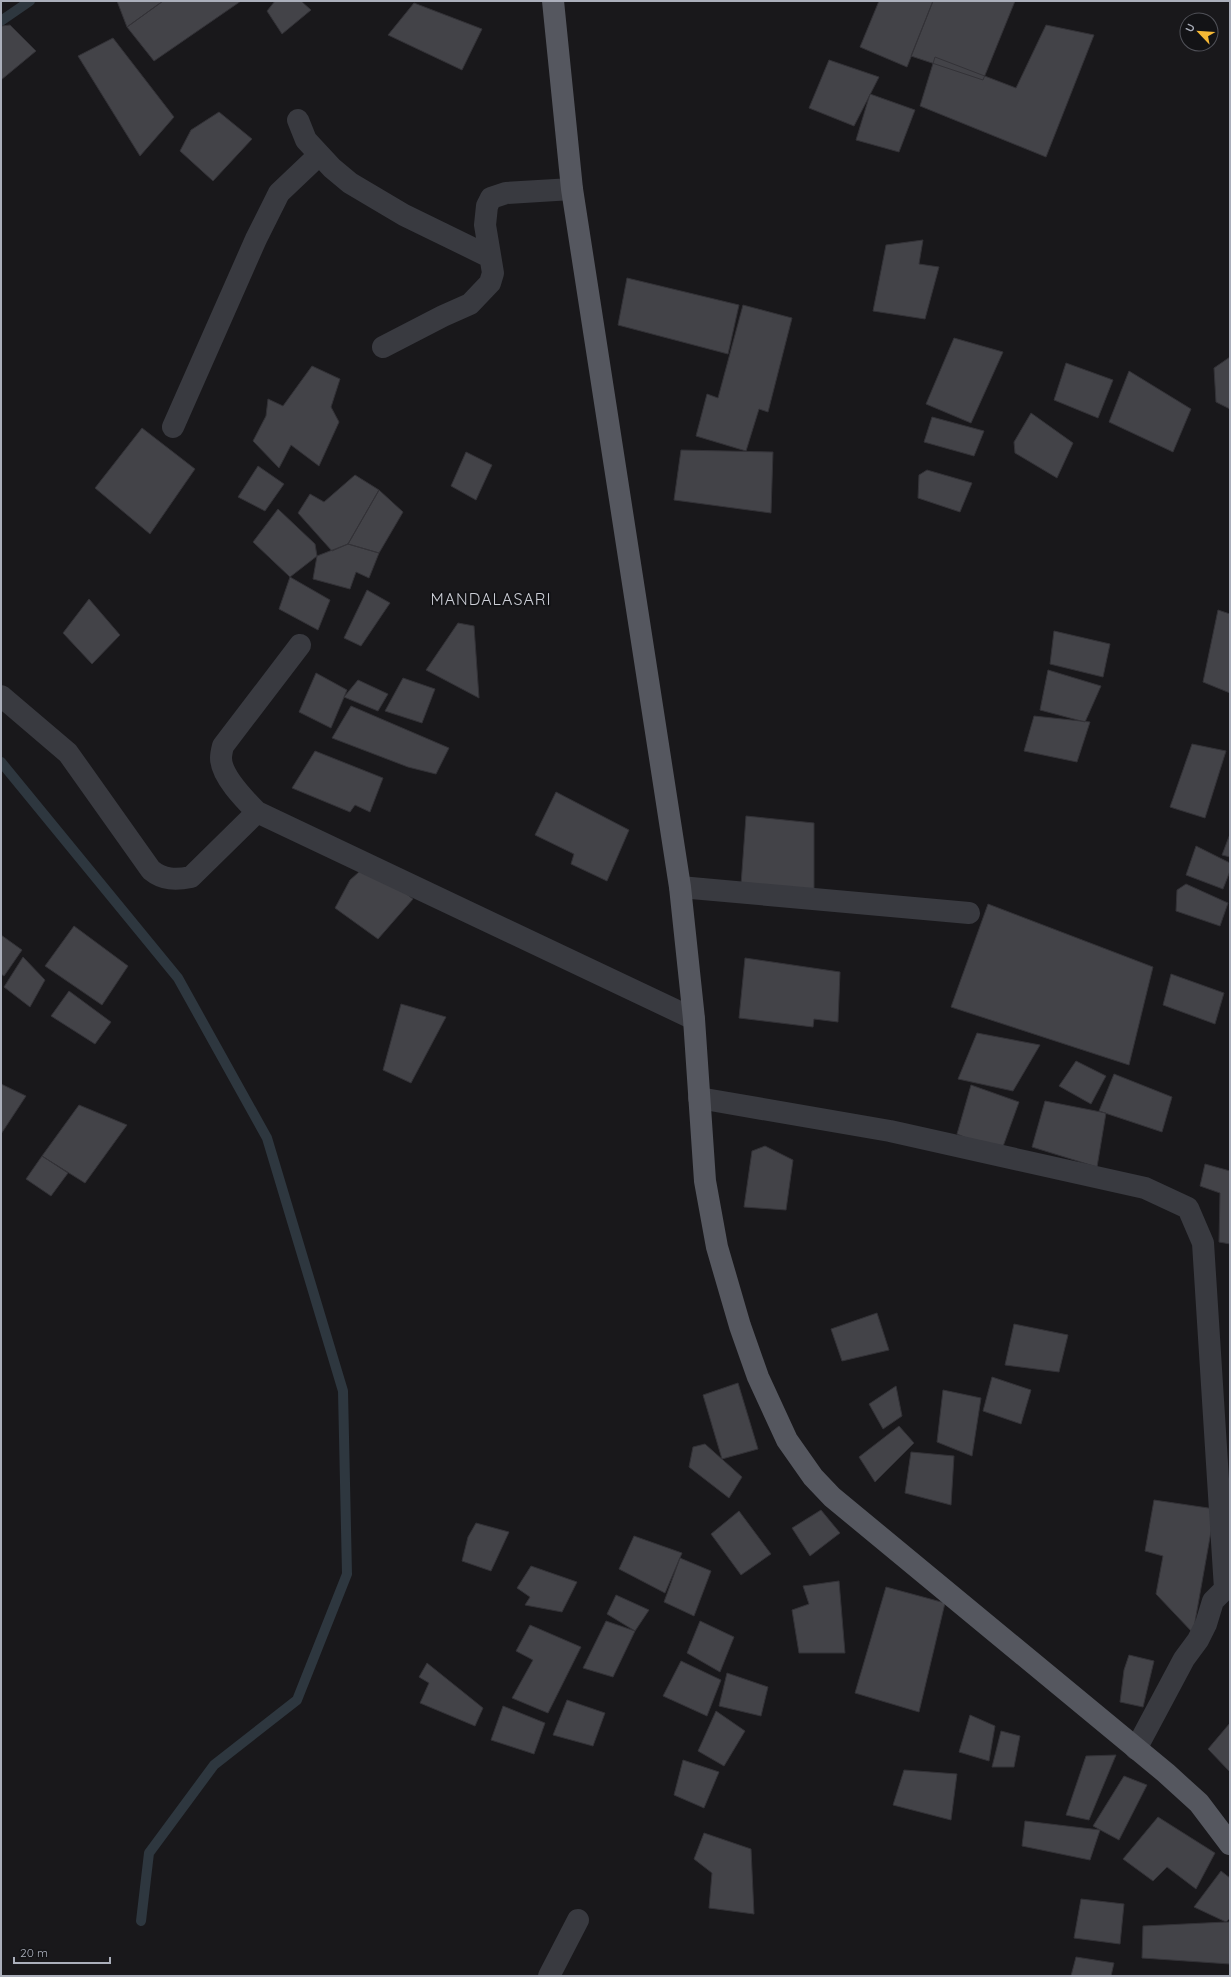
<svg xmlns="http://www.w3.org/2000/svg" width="1231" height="1977" viewBox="0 0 1231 1977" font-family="Quicksand,sans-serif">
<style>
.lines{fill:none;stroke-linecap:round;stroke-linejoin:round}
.stream{stroke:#2e373f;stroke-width:10}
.building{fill:#434348;stroke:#333237}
.minor{stroke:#393a40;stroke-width:22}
.primary{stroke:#55575f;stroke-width:22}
.labels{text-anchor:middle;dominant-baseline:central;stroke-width:4;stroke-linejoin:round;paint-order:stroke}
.quarter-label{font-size:16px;letter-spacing:1px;fill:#ccced6;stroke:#131316}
</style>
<rect width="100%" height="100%" fill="#19181b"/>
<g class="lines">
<path class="stream" d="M1,21L30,1
M1,762L178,978L267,1138L343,1391L347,1574L297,1700L214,1765L149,1853L141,1921"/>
</g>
<path class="building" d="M117,1H163L127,27Z
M163,1H241L154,61L127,27Z
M275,1H301L311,10L282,34L267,11Z
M879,1H933L907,67L860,47Z
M933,1H1015L983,80L911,56Z
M414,3L482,29L462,70L388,35Z
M10,25L36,51L1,80V26Z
M1046,25L1094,35L1046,157L920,106L935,57L1016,88Z
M113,38L174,117L140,156L78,56Z
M829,60L879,77L854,126L809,108Z
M870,94L915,110L899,152L856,140Z
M219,112L252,139L213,181L180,151L191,130Z
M923,240L919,264L939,267L925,319L873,311L886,245Z
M627,278L739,305L728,354L618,325Z
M743,305L792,318L768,412L759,409L746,451L696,436L707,394L718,398Z
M954,338L1003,352L971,423L926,404Z
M1230,357V409L1216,402L1214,368Z
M1066,363L1113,380L1098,418L1054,400Z
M312,366L340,379L331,407L339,422L319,466L291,445L279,468L253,441L266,416L268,399L283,406Z
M1129,371L1191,409L1173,452L1109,422Z
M1031,413L1073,443L1057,478L1015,453L1014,442Z
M932,417L984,431L974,456L924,442Z
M142,428L195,469L150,534L95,488Z
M681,450L773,452L771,513L674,500Z
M466,452L492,465L476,500L451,486Z
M258,466L284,484L265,511L238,497Z
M927,470L972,483L960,512L918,498L919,475Z
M355,475L379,490L348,544L332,551L298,513L310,494L324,502Z
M379,490L403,512L379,553L348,544Z
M278,509L315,544L317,556L290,577L253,542Z
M348,544L379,553L369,578L356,572L350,589L313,579L317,556Z
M290,577L330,600L318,630L279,609Z
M367,590L390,603L361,646L344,638Z
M89,599L120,635L92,664L63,633Z
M1218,610L1230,614V693L1203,682Z
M458,623L474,626L479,698L426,670Z
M1054,631L1110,644L1103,677L1050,664Z
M1048,670L1101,686L1085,722L1040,710Z
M316,673L347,690L331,728L299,712Z
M403,678L435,689L422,723L385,711Z
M358,680L388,694L378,711L344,697Z
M351,706L449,748L436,774L408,767L332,738Z
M1034,716L1090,722L1077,762L1024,751Z
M1192,744L1226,751L1205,818L1170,807Z
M315,751L383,778L370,812L355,805L350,812L292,788Z
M556,792L629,830L607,881L571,864L574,854L535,835Z
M746,816L814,823V896L741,885Z
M1230,834V857L1222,855Z
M1196,846L1230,863V871L1223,889L1186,875Z
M368,864L413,899L378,939L335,908L350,880Z
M1186,884L1228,903L1220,926L1176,911L1177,890Z
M988,904L1153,967L1129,1065L951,1007Z
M74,926L128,966L102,1005L45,966Z
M1,935L22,950L4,976L1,974Z
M23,957L45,980L30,1007L4,987Z
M745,958L840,972L838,1022L814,1019L813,1027L739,1018Z
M1171,974L1224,993L1215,1024L1163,1005Z
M69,991L111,1022L95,1044L51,1016Z
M401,1004L446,1017L411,1083L383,1070Z
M977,1033L1040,1045L1013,1091L958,1079Z
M1076,1061L1106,1076L1091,1104L1059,1086Z
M1114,1074L1172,1097L1162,1132L1099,1111Z
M1,1084L26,1096L1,1134Z
M971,1085L1019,1102L1001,1152L957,1134Z
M1045,1101L1106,1113L1097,1167L1032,1147Z
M79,1105L127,1125L85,1183L42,1156Z
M765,1146L793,1160L786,1210L744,1207L752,1151Z
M42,1156L68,1173L51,1196L26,1179Z
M1205,1164L1230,1171V1244L1219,1242L1220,1193L1200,1186Z
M877,1313L889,1350L842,1361L831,1329Z
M1014,1324L1068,1335L1059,1372L1005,1365Z
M992,1377L1031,1390L1021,1424L983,1411Z
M738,1383L758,1449L722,1459L703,1395Z
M896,1386L902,1416L883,1429L869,1404Z
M943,1390L981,1398L972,1456L937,1442Z
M899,1426L914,1443L875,1482L859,1457Z
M705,1444L742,1477L729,1498L689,1467L693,1447Z
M911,1452L954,1456L951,1505L905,1493Z
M1154,1500L1215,1509L1193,1633L1156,1594L1163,1556L1145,1551Z
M821,1510L840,1533L810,1556L792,1528Z
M739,1511L771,1554L741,1575L711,1534Z
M476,1523L509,1532L491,1571L462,1561L468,1537Z
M634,1536L682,1553L665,1593L619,1569Z
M680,1558L711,1571L694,1616L664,1602Z
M531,1566L577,1582L562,1612L525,1605L530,1597L517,1588Z
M839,1581L845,1653H799L792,1610L809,1604L803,1586Z
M886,1587L945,1603L919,1712L855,1693Z
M616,1595L649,1610L635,1631L607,1614Z
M606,1621L635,1631L613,1677L583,1668Z
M700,1621L734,1637L720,1672L687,1653Z
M530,1625L581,1647L548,1713L512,1698L533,1660L516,1651Z
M1129,1655L1154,1661L1143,1707L1120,1702L1124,1670Z
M681,1661L721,1680L707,1716L663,1696Z
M427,1663L483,1708L475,1726L420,1703L429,1683L419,1677Z
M727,1673L768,1687L761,1716L719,1706Z
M567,1700L605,1713L593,1746L553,1735Z
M503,1706L545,1723L534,1754L491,1740Z
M716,1711L745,1731L724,1766L698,1751Z
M970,1715L995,1726L989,1761L959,1752Z
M1230,1723V1772L1208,1749Z
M1001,1731L1020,1736L1014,1767H992Z
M1116,1755L1089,1820L1066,1815L1086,1756Z
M683,1760L719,1772L704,1808L674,1795Z
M904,1770L957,1774L951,1820L893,1805Z
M1124,1776L1147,1785L1119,1840L1093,1826Z
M1158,1817L1215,1853L1196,1889L1167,1867L1153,1881L1123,1859Z
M1025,1821L1100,1830L1090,1860L1022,1846Z
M704,1833L751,1849L754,1914L709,1908L712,1873L694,1859Z
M1221,1871L1230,1878V1918L1226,1922L1194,1907Z
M1081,1899L1124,1904L1120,1944L1074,1938Z
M1226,1922H1230V1964L1142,1958L1143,1926Z
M1076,1957L1114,1963L1111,1976H1071Z"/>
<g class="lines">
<path class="minor" d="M298,120L306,140L332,168L350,183L404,215L490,257
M383,347L443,316L470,304L490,283L493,273L485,225L487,206L491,198L506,193L572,189
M173,427L256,239L279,193L319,155
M1,696L68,753L151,870C163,880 176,880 191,877L257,812C245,800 221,776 221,758C221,754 222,750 223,746L300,645
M257,812L694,1019
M680,887L969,913
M699,1098L890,1131L1145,1188L1188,1208L1203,1243L1225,1589
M1136,1749L1184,1659L1198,1640L1206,1624L1213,1601L1225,1589L1230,1587
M549,1976L578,1920"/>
<path class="primary" d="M553,1L572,189L680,887L694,1019L705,1181L717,1247L740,1326L758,1377L787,1440L813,1477L832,1497L1166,1773L1199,1803L1230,1844"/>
</g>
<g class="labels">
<g class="quarter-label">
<text x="491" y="599">MANDALASARI</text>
</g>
</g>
<rect width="1231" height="1977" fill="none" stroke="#abafbb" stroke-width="4"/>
<g transform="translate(1199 32) rotate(295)"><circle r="19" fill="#131316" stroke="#505158"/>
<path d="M0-3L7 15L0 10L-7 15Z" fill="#f6b935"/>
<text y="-6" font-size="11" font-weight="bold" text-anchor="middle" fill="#abafbb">U</text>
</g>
<path d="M14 1957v6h96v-6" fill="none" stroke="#abafbb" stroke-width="2"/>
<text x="20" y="1957" font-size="12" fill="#abafbb" stroke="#131316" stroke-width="3" paint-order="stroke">20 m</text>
</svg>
